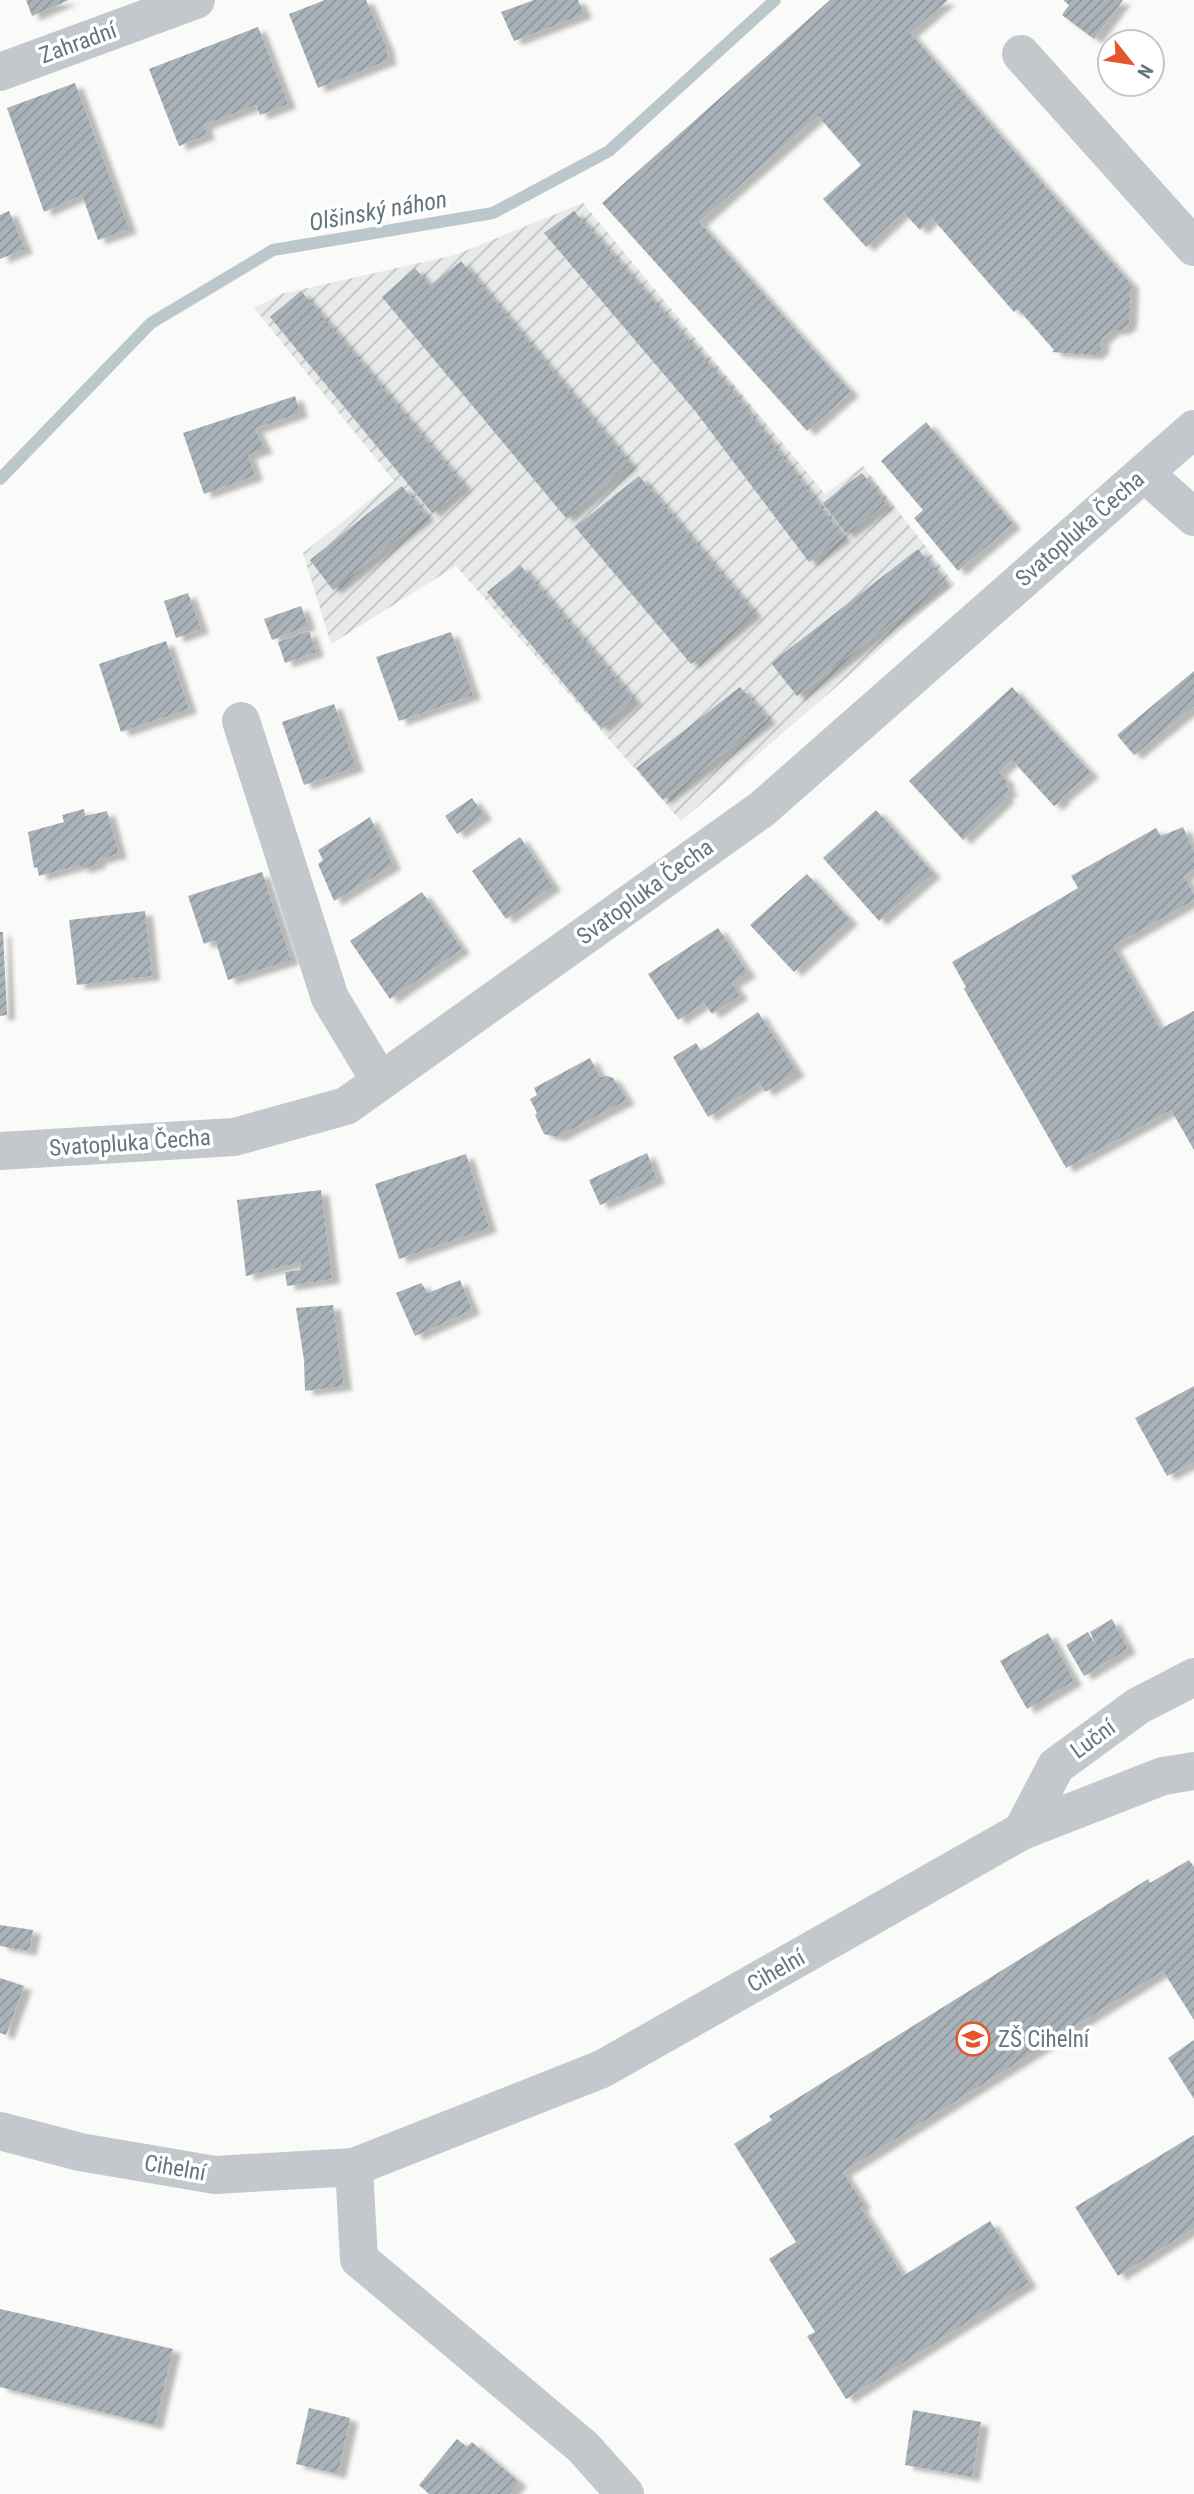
<svg xmlns="http://www.w3.org/2000/svg" width="1194" height="2494" viewBox="0 0 1194 2494" font-family="'Roboto Condensed',sans-serif">
<style>
.industrial{fill:url(#industrial-furrows)}
.lines{fill:none;stroke-linecap:round;stroke-linejoin:round}
.stream{stroke:#bbc7cb;stroke-width:12}
.building{fill:url(#building-hatch);filter:url(#shadow)}
.minor{stroke:#c3c8cc;stroke-width:38}
.labels{text-anchor:middle;dominant-baseline:central;stroke-width:7;stroke-linejoin:round;paint-order:stroke}
.street-label{font-size:23px;fill:#657683;stroke:#fff}
.poi-label{font-size:23px;fill:#657683;stroke:#fff;text-anchor:start}
.water-label{font-size:24px;font-style:italic;fill:#60757c;stroke:#fff}
</style>
<defs>
<pattern id="industrial-furrows" width="10" height="10" patternUnits="userSpaceOnUse" patternTransform="scale(1.75)"><rect width="10" height="10" fill="#e8e9e9"/><path d="M-1 1l2-2M0 10L10 0M9 11l2-2" fill="none" stroke="#c0c1c2"/></pattern>
<pattern id="building-hatch" width="6" height="6" patternUnits="userSpaceOnUse" patternTransform="scale(1.75)"><rect width="6" height="6" fill="#aab3b9"/><path d="M-1 1l2-2M0 6l6-6M5 7l2-2" fill="none" stroke="#8e969c"/></pattern>
<filter id="shadow"><feDropShadow dx="8" dy="4.5" stdDeviation="2" flood-color="#0004"/></filter>
</defs>
<rect width="100%" height="100%" fill="#fafaf8"/>
<path class="industrial" d="M583,203L825,494L863,466L955,584L681,821L456,566L331,644L303,553L394,481L254,308L281,294L455,255Z"/>
<g class="lines">
<path class="stream" d="M0,479L151,323L273,250L493,213L609,151L775,0"/>
</g>
<path class="building" d="M26,0H69L32,16Z
M325,0H366L388,51H386L389,60L318,88L289,14Z
M534,0H578L584,14L514,41L501,12Z
M830,0H948L910,33L1131,284L1129,324L1122,330H1113L1102,339L1101,349L1094,355L1052,352L1054,350L1018,309L1014,312L932,218L920,230L903,212L866,247L823,199L861,165L818,116L699,222L851,392L807,431L602,203Z
M1063,0H1123L1094,39L1062,15L1069,5Z
M258,27L288,104L260,115L256,105L204,125L207,135L179,146L149,69Z
M75,83L129,229L98,240L82,195L44,212L7,108Z
M9,211L25,249L0,259V215Z
M574,211L729,387L843,537L809,562L696,412L544,233Z
M461,261L630,464L566,518L382,297L415,268L430,286Z
M301,291L464,486L432,513L270,317Z
M295,396L300,413L255,429L265,449L248,455L255,476L204,494L183,433Z
M926,422L1013,524L958,571L914,518L923,510L881,461Z
M862,473L886,504L846,534L823,503Z
M639,476L754,613L691,664L575,527Z
M402,486L426,516L333,590L310,560Z
M918,549L944,582L797,696L771,663Z
M520,565L634,700L601,728L487,592Z
M188,593L201,629L176,638L164,601Z
M301,606L308,626L272,640L264,619Z
M309,631L316,652L285,663L278,642Z
M451,632L473,695L399,721L376,657Z
M166,641L189,709L121,732L99,664Z
M1194,671V706L1134,755L1117,735Z
M740,687L768,719L663,800L636,768Z
M1012,687L1091,773L1061,798L1062,800L1054,806L1012,760L999,772L1008,783L1005,786L1010,790L1004,796L1007,798L963,840L909,781Z
M334,704L356,767L304,785L282,722Z
M472,798L484,815L457,834L445,816Z
M84,809L85,816L107,811L119,854L97,860L98,864L81,869L80,865L39,876L37,867L34,868L28,832L64,822L62,815Z
M876,810L933,873L879,921L823,858Z
M370,817L393,865L334,901L318,864L323,860L318,850Z
M1183,827L1194,852V870L1184,876L1194,894V900L1113,946L1160,1029L1194,1011V1150L1171,1110L1066,1168L964,989L966,987L952,962L1078,888L1071,876L1156,828L1161,836Z
M520,837L553,886L506,919L472,871Z
M262,872L291,960L228,980L215,940L204,944L188,896Z
M807,874L850,920L794,972L750,925Z
M422,892L462,949L390,999L350,941Z
M145,911L152,976L77,985L69,920Z
M718,928L748,973L732,983L740,995L712,1014L704,1003L678,1020L648,974Z
M0,932H3L7,1015L0,1016Z
M758,1012L797,1072L765,1092L760,1083L708,1117L673,1057L696,1043L701,1051Z
M590,1058L600,1077L608,1076L613,1078L627,1100L557,1137L544,1134L535,1115L537,1113L530,1099L537,1095L534,1088Z
M647,1153L657,1179L600,1205L589,1180Z
M466,1154L489,1228L399,1259L375,1184Z
M321,1190L332,1279L287,1286L285,1272L300,1270L301,1262L246,1276L237,1200Z
M460,1280L472,1310L415,1336L396,1293L421,1283L428,1293Z
M333,1305L344,1386L305,1391L304,1360L296,1308Z
M1194,1386V1462L1167,1476L1135,1418Z
M1112,1619L1128,1649L1084,1676L1066,1645L1088,1632L1097,1647L1090,1632Z
M1048,1633L1074,1681L1027,1709L1000,1661Z
M1189,1860L1194,1867V2020L1163,1971L843,2172L863,2204L860,2207L903,2276L990,2221L1029,2283L846,2399L807,2336L815,2332L769,2259L796,2242L734,2144L772,2120L769,2116L1148,1879L1150,1883Z
M0,1925L33,1930L29,1951L0,1946Z
M0,1978L24,1986L6,2035L0,2033Z
M1194,2040V2099L1168,2058Z
M1194,2135V2228L1118,2276L1075,2207Z
M0,2309L173,2349L155,2425L0,2387Z
M309,2408L350,2418L338,2474L296,2464Z
M913,2410L981,2422L972,2477L905,2465Z
M457,2439L467,2447L472,2442L519,2482L509,2494H429L419,2485Z"/>
<g class="lines">
<path class="minor" d="M1021,54L1194,247
M0,72L196,0
M1144,473L1194,517
M241,721L330,998L380,1081
M0,1151L234,1137L346,1106L762,809L1194,429
M1022,1831L1056,1766L1138,1706L1194,1677
M0,2131L80,2152L215,2175L354,2167L602,2069L1022,1831L1163,1776L1194,1771
M354,2167L359,2259L583,2447L625,2494"/>
</g>
<defs>
<symbol id="school-ring" viewBox="-11 -11 22 22"><circle r="9.5" fill="#fff" stroke="#e4572e" stroke-width="1.5"/><path d="M0-5L7-2L0 1L-7-2ZM-4 1L0 2.5L4 1V4Q0 6-4 4Z" fill="#e4572e"/></symbol>
</defs>
<g fill-rule="evenodd">
<use href="#school-ring" x="954" y="2020" width="38" height="38"/>
</g>
<g class="labels">
<g class="street-label">
<text transform="translate(78 43) rotate(-20)">Zahradní</text>
<text transform="translate(1080 529) rotate(-41)">Svatopluka Čecha</text>
<text transform="translate(645 892) rotate(-36)">Svatopluka Čecha</text>
<text transform="translate(130 1143) rotate(-4)">Svatopluka Čecha</text>
<text transform="translate(1093 1739) rotate(-36)">Luční</text>
<text transform="translate(776 1971) rotate(-30)">Cihelní</text>
<text transform="translate(175 2168) rotate(10)">Cihelní</text>
</g>
<g class="poi-label">
<text x="998" y="2039">ZŠ Cihelní</text>
</g>
<g class="water-label">
<text transform="translate(378 211) rotate(-10)">Olšinský náhon</text>
</g>
</g>
<g transform="translate(1131 63) rotate(120)"><circle r="33" fill="#ffffff" stroke="#c1c8cd" stroke-width="2"/>
<path d="M0-5L12 26L0 18L-12 26Z" fill="#e4572e"/>
<text y="-10" font-size="19" font-weight="bold" text-anchor="middle" fill="#657683">N</text>
</g>
</svg>
